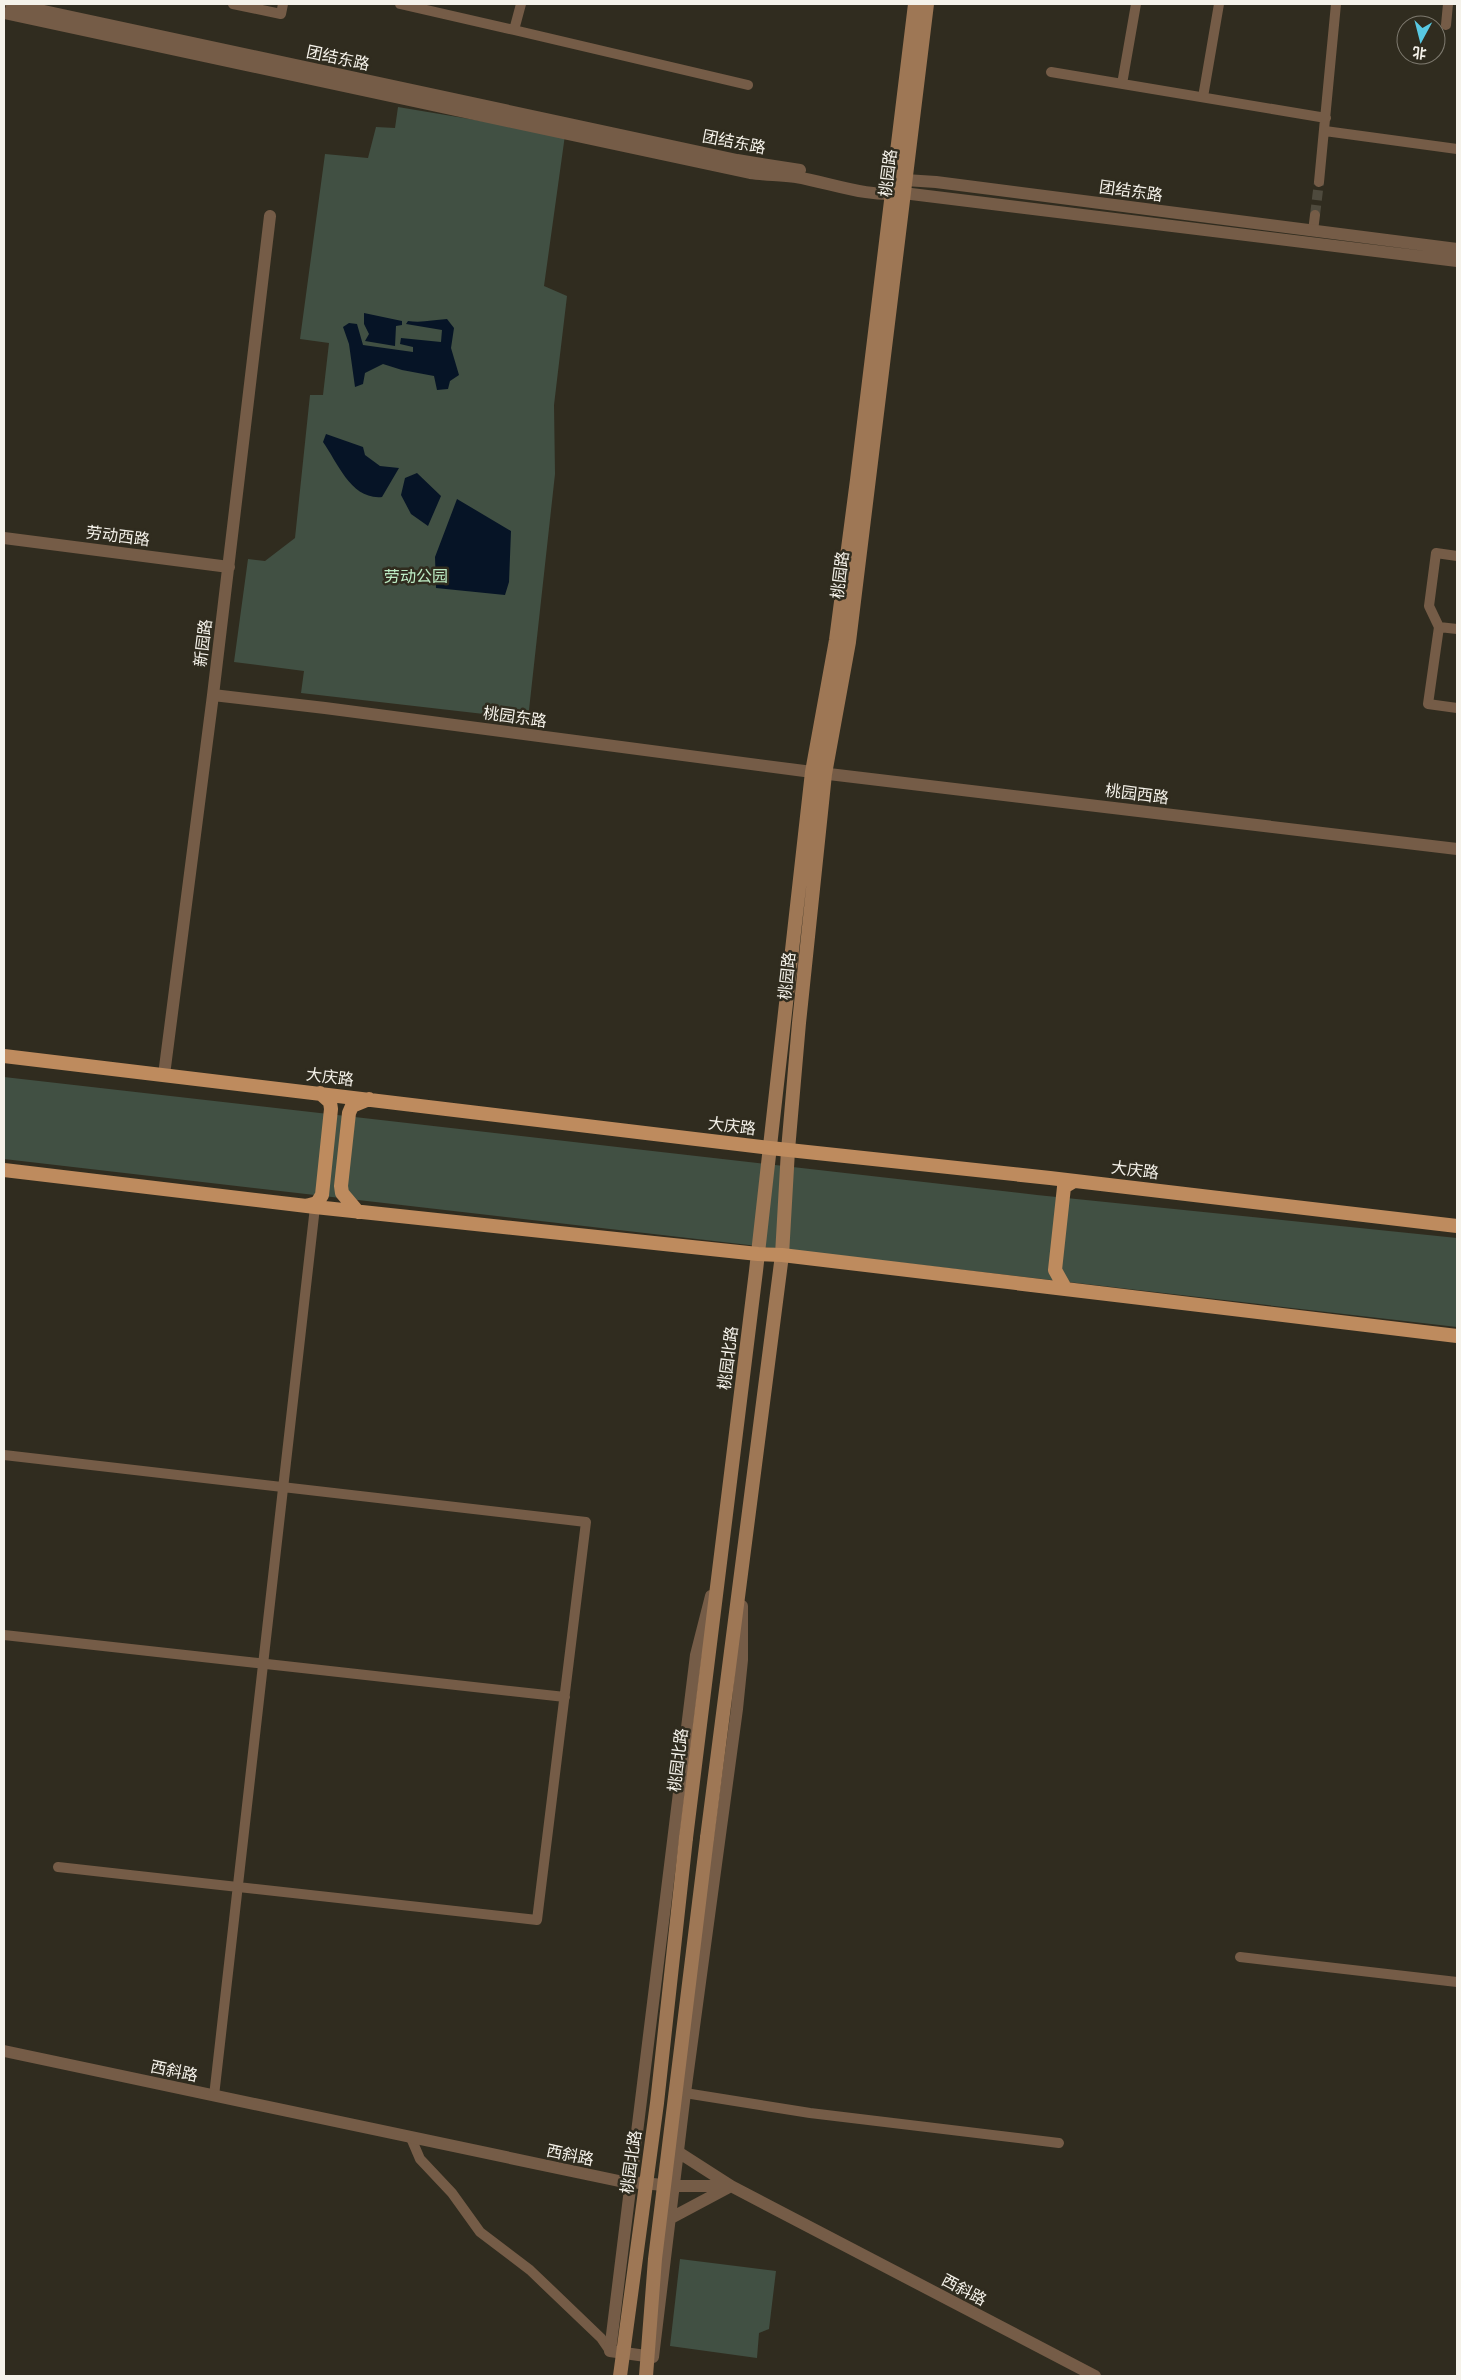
<svg xmlns="http://www.w3.org/2000/svg" width="1461" height="2380" viewBox="0 0 1461 2380" font-family="'Fira Sans','Noto Sans SC',sans-serif">
<style>
.green{fill:#415043}
.water{fill:#061426}
.lines{fill:none;stroke-linecap:round;stroke-linejoin:round}
.minor-tunnel{stroke:#4e4a3d;stroke-width:10;stroke-dasharray:10 5;stroke-linecap:butt}
.minor{stroke:#755c47;stroke-width:10}
.tertiary{stroke:#755c47;stroke-width:12}
.secondary{stroke:#9e7755;stroke-width:14}
.primary{stroke:#be8b5e;stroke-width:14}
.secondary-bridge{stroke:#9e7755;stroke-width:14}
.labels{text-anchor:middle;dominant-baseline:central;stroke-width:5;stroke-linejoin:round;paint-order:stroke}
.street-label{font-size:16px;fill:#f5f2ea;stroke:#302c1f}
.park-label{font-size:16px;fill:#bdecc4;stroke:#302c1f}
</style>
<rect width="100%" height="100%" fill="#302c1f"/>
<path class="green" d="M398,107L565,135L544,286L567,296L554,405L555,474L528,719L301,693L304,671L234,662L248,559L265,561L295,538L310,395H323L329,343L300,339L325,154L368,158L376,127L395,128Z
M4,1077L1037,1195L1457,1238V1327L4,1159Z
M680,2259L776,2271L769,2329L759,2333L757,2358L670,2346Z"/>
<path class="water" d="M364,313L402,321V325L396,326L395,346L365,341L369,334L364,324Z
M447,319L454,328L451,348L459,375L450,381L448,389L437,390L434,376L402,370L383,364L365,373L363,384L355,387L349,344L343,327L349,323L357,324L363,345L413,352V347L400,344L401,338L441,342L442,330L406,324L408,321C422,323 433,320 447,319Z
M326,434L363,447L365,455L380,466L399,468L382,497C351,500 338,463 323,442Z
M417,473L441,496L428,526L411,514L401,495L405,478Z
M457,499L511,531L509,582L505,595L436,588L435,557Z"/>
<g class="lines">
<path class="minor-tunnel" d="M1315,215L1319,182"/>
<path class="minor" d="M233,4L281,14L283,4
M400,4L514,30
M521,4L514,30L748,85
M1446,25L1448,4
M1051,72L1326,118
M1122,84L1136,4
M1203,97L1219,4
M1325,131L1457,149
M1319,182L1336,4
M1313,231L1315,215
M1457,556L1436,553L1429,606L1439,627L1428,704L1457,708
M1439,627L1457,629
M4,1455L586,1522L537,1920L58,1867
M4,1635L565,1697
M1240,1957L1457,1982
M685,2093L810,2113L1059,2143
M214,2096L315,1207
M411,2138L420,2159L452,2193L480,2232L530,2270L601,2338L610,2351"/>
<path class="tertiary" d="M11,4L737,160L800,170
M4,13L750,173C765,175 781,175 796,177C831,183 868,198 903,193L1457,261
M898,184L905,180L936,182L1457,249
M4,538L229,567
M213,695L325,708L812,772L1457,849
M164,1075L213,695L270,216
M711,1596L696,1655L610,2351L653,2357L685,2093L737,1709L742,1660V1606
M4,2051L619,2181L675,2186H731L1095,2376
M671,2218L731,2186L678,2152"/>
<path class="secondary" d="M686,1838L756,1271L812,772L836,640L857,480L915,4
M707,1838L782,1255L788,1150L799,1023L825,774L849,642L927,4"/>
<path class="primary" d="M4,1056L770,1148L1050,1178L1457,1226
M4,1170L315,1207L758,1254L782,1255L1457,1336
M306,1206L317,1203L322,1195L331,1109L330,1102L320,1093
M358,1212L342,1193L341,1186L349,1113L352,1106L369,1099
M1065,1288L1055,1270L1064,1187L1074,1181"/>
<path class="secondary-bridge" d="M620,2376L657,2103L686,1838
M646,2376L655,2259L707,1838"/>
</g>
<g class="labels">
<g class="street-label">
<text transform="translate(338 58) rotate(12)">团结东路</text>
<text transform="translate(734 142) rotate(11)">团结东路</text>
<text transform="translate(888 173) rotate(-83)">桃园路</text>
<text transform="translate(1131 191) rotate(8)">团结东路</text>
<text transform="translate(118 536) rotate(7)">劳动西路</text>
<text transform="translate(840 575) rotate(-83)">桃园路</text>
<text transform="translate(203 643) rotate(-83)">新园路</text>
<text transform="translate(515 717) rotate(8)">桃园东路</text>
<text transform="translate(1137 794) rotate(7)">桃园西路</text>
<text transform="translate(787 976) rotate(-84)">桃园路</text>
<text transform="translate(330 1077) rotate(7)">大庆路</text>
<text transform="translate(732 1126) rotate(7)">大庆路</text>
<text transform="translate(1135 1170) rotate(7)">大庆路</text>
<text transform="translate(728 1358) rotate(-83)">桃园北路</text>
<text transform="translate(678 1760) rotate(-83)">桃园北路</text>
<text transform="translate(174 2071) rotate(12)">西斜路</text>
<text transform="translate(570 2155) rotate(12)">西斜路</text>
<text transform="translate(631 2162) rotate(-82)">桃园北路</text>
<text transform="translate(964 2290) rotate(28)">西斜路</text>
</g>
<g class="park-label">
<text x="416" y="576">劳动公园</text>
</g>
</g>
<rect width="1461" height="2380" fill="none" stroke="#f5f2ea" stroke-width="10"/>
<g transform="translate(1421 40) rotate(187)"><circle r="24" fill="#302c1f" stroke="#7f7b70"/>
<path d="M0-4L9 19L0 12L-9 19Z" fill="#58c9e3"/>
<text y="-8" font-size="14" font-weight="bold" text-anchor="middle" fill="#f5f2ea">北</text>
</g>
</svg>
